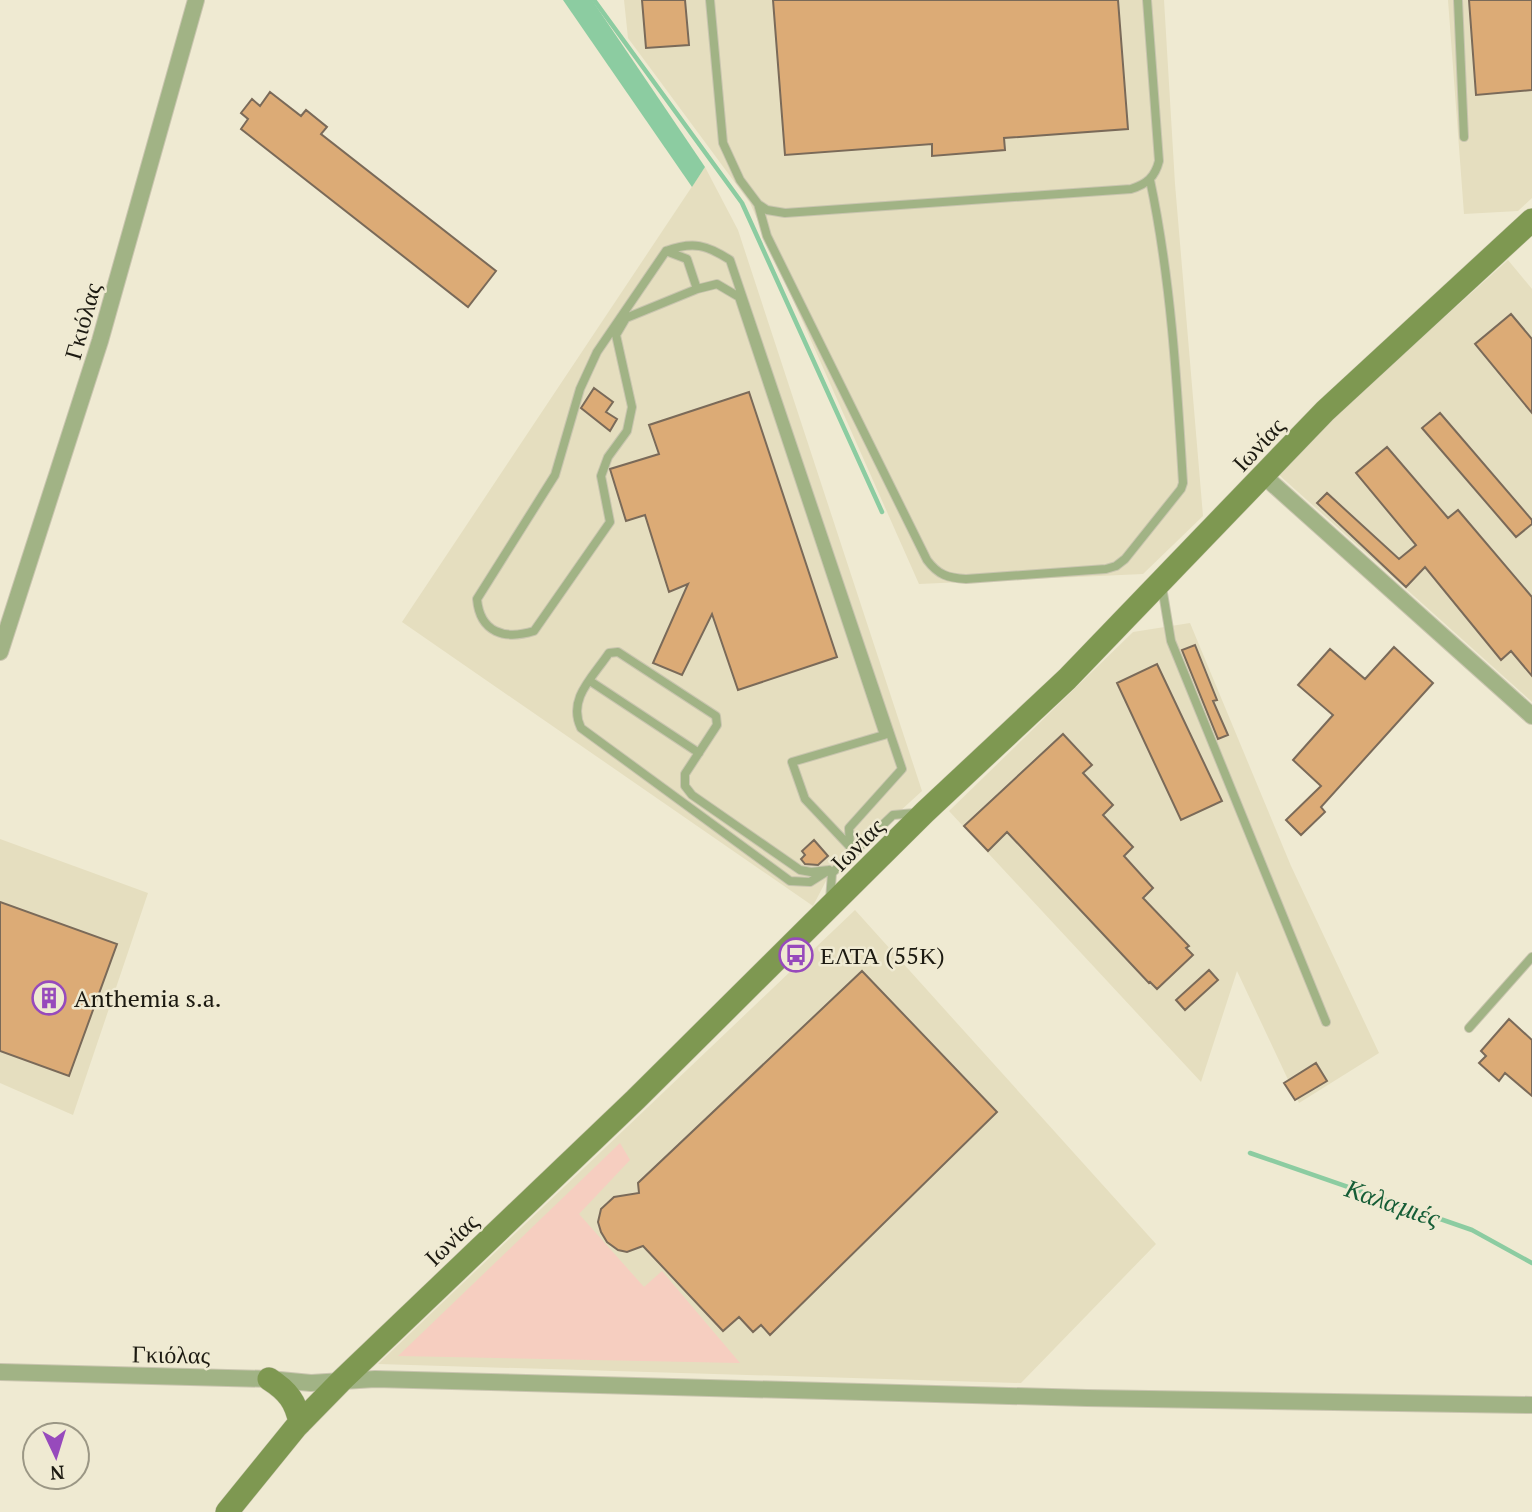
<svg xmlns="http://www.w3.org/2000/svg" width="1532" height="1512" viewBox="0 0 1532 1512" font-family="'PT Serif',serif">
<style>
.built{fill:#e5debf}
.green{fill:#f6cec0}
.water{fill:#8ccca1}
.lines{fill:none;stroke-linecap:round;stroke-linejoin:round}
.stream{stroke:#8ccca1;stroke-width:4.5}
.building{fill:#dcab76;stroke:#7a6a59;stroke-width:2}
.lane-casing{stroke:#c9c5af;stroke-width:10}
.street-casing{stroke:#c9c5af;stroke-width:18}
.secondary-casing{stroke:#c9c5af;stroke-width:24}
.lane{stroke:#a1b385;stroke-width:8}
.street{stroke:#a1b385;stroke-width:16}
.secondary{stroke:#7e9851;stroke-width:23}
.labels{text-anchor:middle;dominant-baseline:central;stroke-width:5;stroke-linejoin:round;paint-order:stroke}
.street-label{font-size:24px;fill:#1c1a11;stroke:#efead2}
.poi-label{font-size:24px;fill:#1c1a11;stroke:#efead2;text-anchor:start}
.water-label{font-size:26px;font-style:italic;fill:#155d36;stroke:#efead2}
</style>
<rect width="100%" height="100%" fill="#efead2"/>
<path class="built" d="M624,0H1164L1175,184L1203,516L1143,574L919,584L750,203L628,38Z
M1448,0H1532V198L1518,211L1464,214Z
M705,167L738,230L922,791L828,877L813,906L402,622Z
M1508,260L1532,289V702L1278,474L1369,383L1406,352Z
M1190,623L1291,866L1379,1053L1299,1103L1237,971L1201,1082L949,811L1133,632Z
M0,839L148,893L73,1115L0,1083Z
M855,910L1156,1244L1021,1383L378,1364Z"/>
<path class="green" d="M620,1143L630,1160L579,1214L644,1287L662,1271L740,1363L398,1356Z"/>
<path class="water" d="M563,0H592L705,167L692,187Z"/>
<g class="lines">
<path class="stream" d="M594,0L742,203L882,512
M1250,1153L1472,1230L1532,1263"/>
</g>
<path class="building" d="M642,0H685L689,45L646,48Z
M773,0H1118L1128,129L1004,138L1005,150L932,156V144L785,155Z
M1469,0H1532V90L1476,95Z
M270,92L301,116L306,110L327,127L321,134L496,271L468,307L241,129L248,119L241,113L252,99L260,106Z
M1511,314L1532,339V413L1475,344Z
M594,388L613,402L606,412L617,419L610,431L581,408Z
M749,392L837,657L738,690L712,614L682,675L653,663L688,584L669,592L645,515L626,521L610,469L659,454L649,425Z
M1440,413L1532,520V524L1516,537L1422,428Z
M1387,447L1448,518L1458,510L1532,597V676L1511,651L1501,660L1425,567L1406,587L1317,503L1327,493L1399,559L1416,545L1356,473Z
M1195,645L1217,700L1213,701L1228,735L1218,739L1182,650Z
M1394,647L1433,683L1321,807L1325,812L1301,835L1286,820L1321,786L1293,760L1333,715L1298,685L1330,649L1365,679Z
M1157,664L1222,801L1181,820L1117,683Z
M1063,734L1092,765L1083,773L1113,805L1103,815L1133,847L1124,856L1153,888L1143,898L1189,946L1186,948L1193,955L1157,989L1150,982L1149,983L1007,832L988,851L964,826Z
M814,840L828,856L818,865L805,864L801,859L805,855L802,851Z
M0,902L117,944L69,1076L0,1051Z
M1209,970L1218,980L1185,1010L1176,1000Z
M862,971L997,1112L770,1335L761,1325L753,1332L739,1317L723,1331L643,1246L627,1252L618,1250L607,1242L601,1232L598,1222L601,1209L614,1197L639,1193L638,1183Z
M1509,1019L1532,1040V1096L1505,1073L1499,1081L1479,1063L1486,1056L1481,1051Z
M1316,1063L1327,1081L1295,1100L1284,1083Z"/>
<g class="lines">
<defs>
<path id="lane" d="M710,0L723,143L740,180L758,204L767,210L785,213L1131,189C1147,184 1155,177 1159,161L1147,0
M1458,0L1464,137
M758,204L767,236L927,560C938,575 948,578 966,579L1106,569L1116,566L1125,559L1181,489L1183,483C1177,382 1171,279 1150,180
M666,251L687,259L697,289
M1162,587L1171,641L1326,1022
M590,681L699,753
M850,847L849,828L902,769L730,260C707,245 693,241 666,251L597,352L580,389L555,475L477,599C480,633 505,640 534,631L610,522L601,476L608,457L627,431L632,407L616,335L626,318L697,289L717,284L739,297L884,735L792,762L805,799L855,852
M829,870L810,882L790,881L581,728C567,699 593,677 609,653L618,652L716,716L717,725L685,774V786L692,795L800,870L811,872L829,870L832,873
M830,900L832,873L893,815L915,813
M1469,1028L1532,957"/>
<path id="street" d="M1264,476L1532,716
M0,652L100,341L196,0
M0,1372L269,1379L311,1383L375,1379L1087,1398L1532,1405"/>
<path id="secondary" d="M269,1379C288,1391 296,1402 300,1423
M227,1512L296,1427L341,1381L635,1100L925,812L1067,679L1325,411L1532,220"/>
</defs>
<use href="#lane" class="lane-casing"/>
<use href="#street" class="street-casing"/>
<use href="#secondary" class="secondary-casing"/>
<use href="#lane" class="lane"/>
<use href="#street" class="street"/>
<use href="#secondary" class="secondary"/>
</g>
<defs>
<symbol id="bus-ring" viewBox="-11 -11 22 22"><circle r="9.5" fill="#efead2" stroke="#974abc" stroke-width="1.5"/><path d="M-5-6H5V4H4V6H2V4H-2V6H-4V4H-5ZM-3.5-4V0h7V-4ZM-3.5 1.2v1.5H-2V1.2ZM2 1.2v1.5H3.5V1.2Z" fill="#974abc"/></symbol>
<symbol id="building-ring" viewBox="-11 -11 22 22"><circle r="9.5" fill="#efead2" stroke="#974abc" stroke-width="1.5"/><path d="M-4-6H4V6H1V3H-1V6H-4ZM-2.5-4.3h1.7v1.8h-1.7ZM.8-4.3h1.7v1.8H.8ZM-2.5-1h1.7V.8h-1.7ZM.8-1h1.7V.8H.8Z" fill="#974abc"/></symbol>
</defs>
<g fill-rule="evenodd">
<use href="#bus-ring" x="777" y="936" width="38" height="38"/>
<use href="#building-ring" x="30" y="979" width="38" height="38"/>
</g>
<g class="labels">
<g class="street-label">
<text transform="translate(82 321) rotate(-74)">Γκιόλας</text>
<text transform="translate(1258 444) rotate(-47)">Ιωνίας</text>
<text transform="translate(857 844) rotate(-45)">Ιωνίας</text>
<text transform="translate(451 1239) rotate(-44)">Ιωνίας</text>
<text transform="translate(171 1354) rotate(1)">Γκιόλας</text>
</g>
<g class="poi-label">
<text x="820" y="955">ΕΛΤΑ (55Κ)</text>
<text x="74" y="998">Anthemia s.a.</text>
</g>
<g class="water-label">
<text transform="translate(1393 1202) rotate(19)">Καλαμιές</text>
</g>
</g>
<g transform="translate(56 1456) rotate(176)"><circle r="33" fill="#efead2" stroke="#9b9785" stroke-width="2"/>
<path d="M0-5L12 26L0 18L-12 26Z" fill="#974abc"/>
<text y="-10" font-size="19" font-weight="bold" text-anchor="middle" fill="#1c1a11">N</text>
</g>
</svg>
